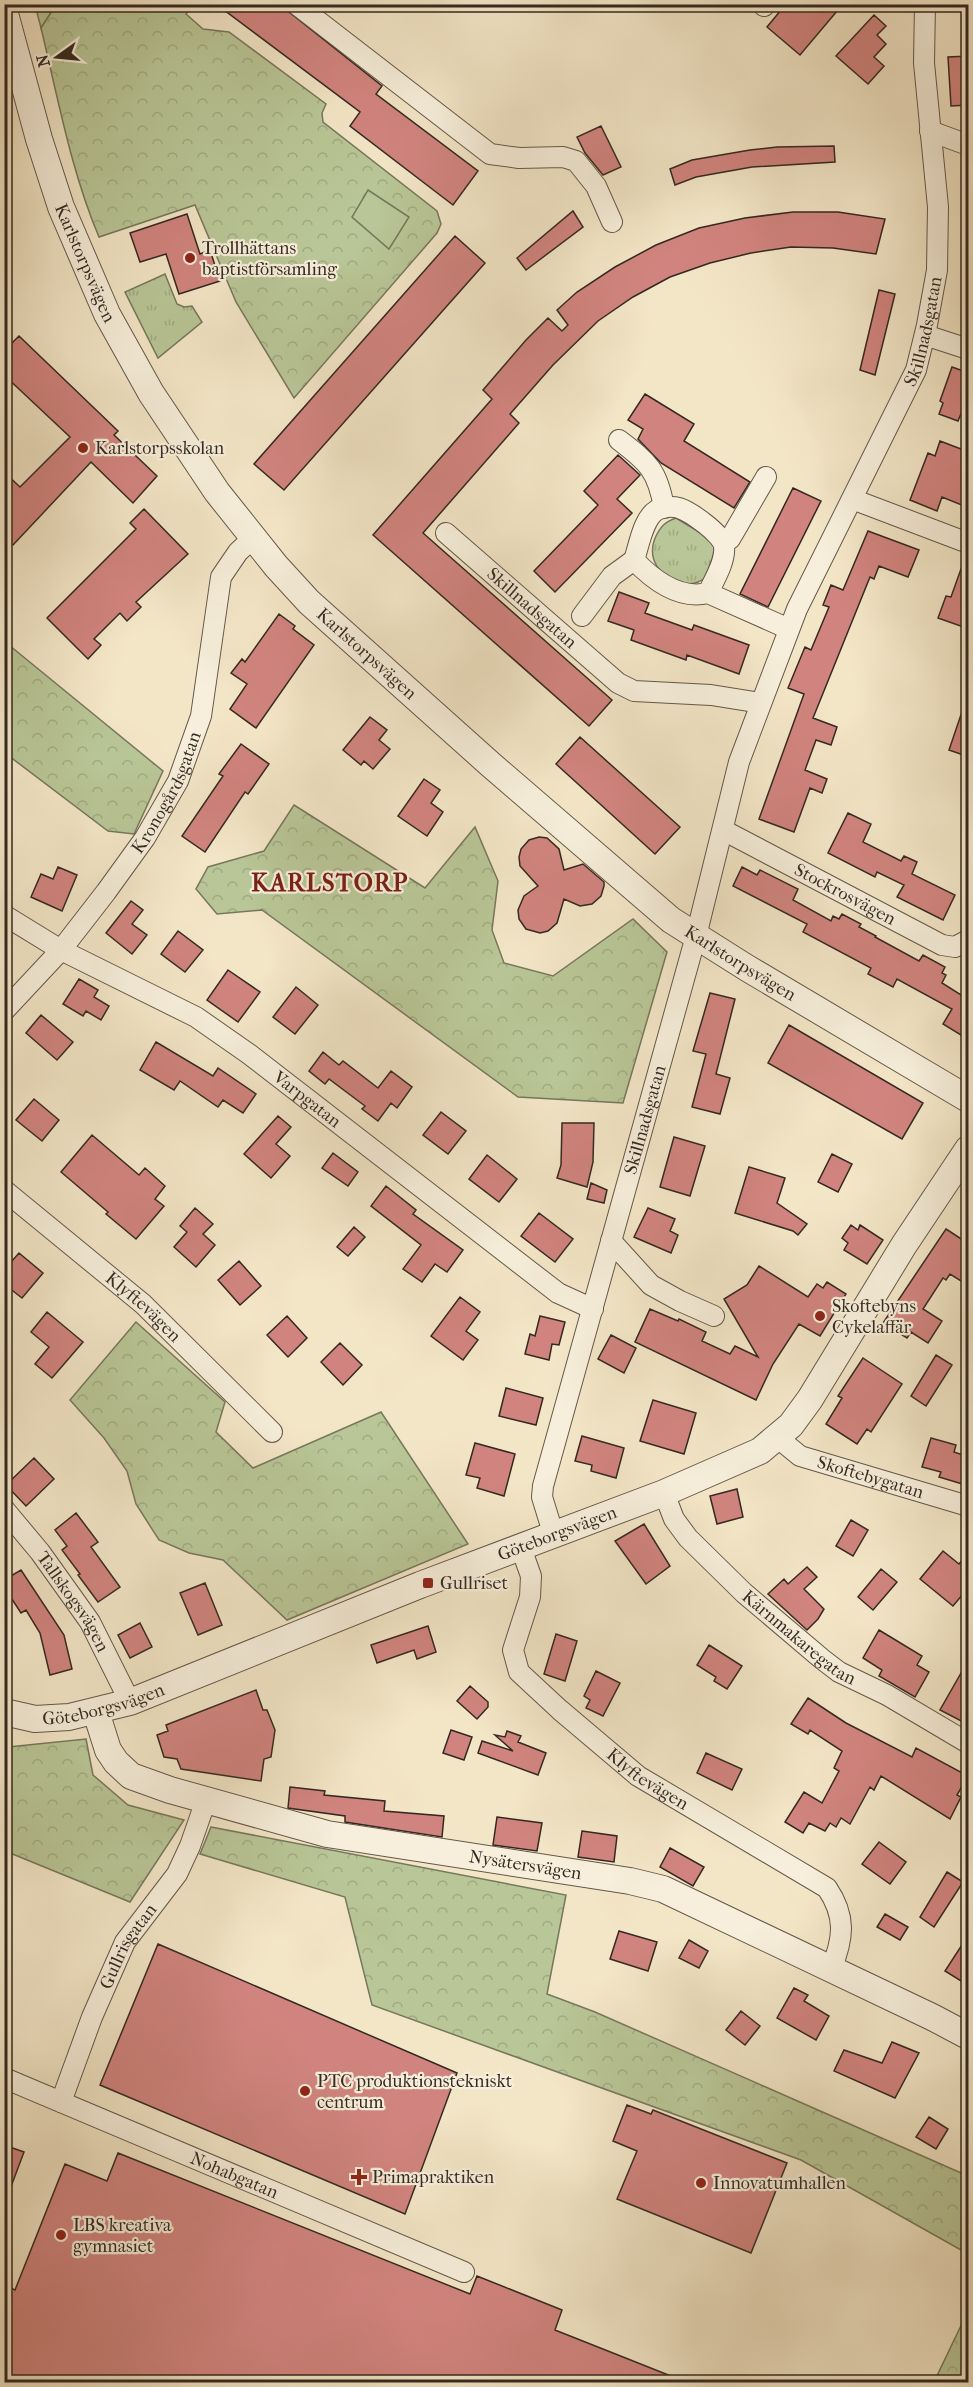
<svg xmlns="http://www.w3.org/2000/svg" width="973" height="2387" viewBox="0 0 973 2387" font-family="'IM FELL French Canon',serif">
<style>
.grass{fill:url(#grass-tufts);stroke:#76785c;stroke-width:1.5}
.forest{fill:url(#forest-crowns);stroke:#76785c;stroke-width:1.5}
.green{fill:#b9c697;stroke:#76785c;stroke-width:1.5}
.building{fill:#d1847f;stroke:#342921;stroke-width:1.5}
.lines{fill:none;stroke-linecap:round;stroke-linejoin:round}
.minor-casing{stroke:#64584a;stroke-width:22}
.tertiary-casing{stroke:#64584a;stroke-width:28}
.minor{stroke:#f7efdb;stroke-width:20}
.tertiary{stroke:#f7efdb;stroke-width:26}
.poi-dot{fill:#8f2418;stroke:#f7efdb;stroke-width:2}
.labels{text-anchor:middle;dominant-baseline:central;stroke-width:4.5;stroke-linejoin:round;paint-order:stroke}
.poi-label{font-size:18px;fill:#342921;stroke:#f7efdb;text-anchor:start}
.street-label{font-size:18px;fill:#342921;stroke:#f7efdb}
.district-label{font-size:24px;font-weight:bold;letter-spacing:1.5px;fill:#7a1f14;stroke:#f7efdb}
</style>
<defs>
<pattern id="grass-tufts" width="24" height="20" patternUnits="userSpaceOnUse" patternTransform="scale(1.5)"><rect width="24" height="20" fill="#b9c697"/><path d="M3 7l-1-3M5 7V3M7 7l1-3M15 17l-1-3M17 17v-4M19 17l1-3" fill="none" stroke="#a0aa82"/></pattern>
<pattern id="forest-crowns" width="20" height="18" patternUnits="userSpaceOnUse" patternTransform="scale(1.5)"><rect width="20" height="18" fill="#b9c697"/><path d="M2 6a3 3 0 1 1 6 0M12 15a3 3 0 1 1 6 0" fill="none" stroke="#a0aa82"/></pattern>
</defs>
<rect width="100%" height="100%" fill="#f3e6c7"/>
<filter id="stains"><feTurbulence type="fractalNoise" baseFrequency=".00333" numOctaves="4"/><feColorMatrix values="0 0 0 0 .2 0 0 0 0 .09 0 0 0 0 .02 0 0 0 .5 -.17"/></filter>
<radialGradient id="worn" r=".72"><stop offset=".6" stop-color="#630" stop-opacity="0"/><stop offset="1" stop-color="#630" stop-opacity=".3"/></radialGradient>
<path class="grass" d="M35,5H56L41,28Z
M165,274L177,304L184,307L192,306L202,322L158,358L125,292Z
M676,518L714,541C725,611 634,584 656,536C661,526 665,522 676,518Z"/>
<path class="forest" d="M56,5H193L186,14L203,29L229,32L326,104L322,113L323,122L437,211L441,224L437,233L294,398L236,302L195,205L99,237C71,171 58,98 41,28Z
M4,641L163,771L134,834L108,831L5,753Z
M294,805L425,888L475,827L498,881L492,930L504,963L553,976L633,919L667,952L623,1103L518,1097L262,910L217,914L196,889L208,867L264,851Z
M136,1322L225,1402L216,1432L253,1468L381,1412L468,1544L287,1620L223,1560L189,1553L159,1540L136,1504L127,1471L104,1438L70,1400Z
M86,1739L93,1775L128,1805L184,1820L130,1902L5,1851V1745L8,1747Z
M211,1827L566,1895L547,1994L595,2012L968,2176V2254L801,2160L372,2005L345,1897L200,1854Z
M968,2311V2382H934Z"/>
<path class="green" d="M368,190L409,217L389,249L352,217Z"/>
<path class="building" d="M216,4H279L382,86L376,94L478,171L453,205L350,126L360,112Z
M786,4H843L800,55L767,27Z
M874,15L886,26L877,35L886,44L874,57L884,66L868,84L836,56Z
M969,56V105L951,106L948,57Z
M601,126L621,167L603,175L585,153L577,137Z
M834,146L835,162L752,167L696,177L675,185L670,169L692,160L750,150L777,147Z
M573,211L583,227L526,270L517,258Z
M793,212H838L885,219L876,254L833,248L791,247L751,253L710,263L670,277L633,297L598,321L553,365L510,414L519,423L423,533L612,700L589,726L373,535L492,399L483,390L526,340L548,318L562,331L568,325L557,310L577,292L615,267L656,245L699,228L745,218Z
M187,214L200,254L210,250L220,281L179,294L166,254L140,262L130,233Z
M455,236L485,263L284,490L254,464Z
M879,290L895,294L875,375L860,370Z
M19,336L118,431L114,435L157,476L133,503L91,462L13,545L4,537V472L20,487L70,437L4,375V351Z
M952,367L969,373V394L958,421L939,414L943,403L940,401Z
M645,394L694,424L684,441L750,482L734,508L661,463L638,439L643,429L628,420Z
M940,441L969,452V508L942,497L937,511L910,500L928,453L935,456Z
M618,455L640,475L617,499L632,513L555,592L534,571L598,505L584,491Z
M793,488L821,501L768,607L740,594Z
M144,509L188,554L136,602L141,607L127,621L120,613L94,639L101,645L88,659L47,618L136,529L130,523Z
M868,531L919,550L908,577L879,566L874,579L870,577L813,718L837,727L831,745L816,740L805,770L827,779L822,793L810,788L794,832L759,819L804,694L788,688L805,647L811,650L829,607L823,605L831,585L843,590Z
M966,555H969V629L938,618L946,596L951,597Z
M619,592L649,603L645,613L692,630L694,625L749,645L739,674L687,655L686,660L631,640L634,630L608,621Z
M279,614L295,626L293,629L314,645L256,728L230,709L247,684L231,673L242,659L245,662Z
M966,700H969V757L949,750Z
M370,717L387,730L379,740L390,749L373,769L364,761L361,765L343,750Z
M580,737L680,827L655,854L556,764Z
M241,744L269,764L248,794L245,792L205,852L182,836L223,776L219,774Z
M424,779L440,790L431,803L443,812L427,836L398,816Z
M848,813L871,824L863,842L901,861L904,856L917,862L912,874L955,895L943,920L897,897L904,885L877,872L875,877L828,853Z
M539,837L547,838L559,849L564,870L583,864L604,882V886L601,896L592,904L580,906L564,899L557,923L548,931L540,933L526,929L519,919L518,910L524,896L538,886L520,866L519,857L521,849L529,840Z
M58,867L77,875L62,911L31,897L41,874L53,879Z
M742,867L757,875L760,870L798,889L793,900L831,921L833,916L839,919L842,914L861,924L859,927L876,936L875,937L919,961L923,955L945,967L942,973L946,975L942,983L961,995L969,983V1040L943,1024L952,1009L897,979L893,987L868,974L871,968L803,932L807,924L733,886Z
M131,901L143,910L132,924L147,935L132,954L106,933Z
M178,931L203,950L185,972L161,954Z
M228,970L260,992L238,1022L207,1000Z
M79,979L98,990L94,997L109,1006L101,1020L86,1011L83,1016L63,1004Z
M296,987L318,1005L295,1034L273,1017Z
M710,993L735,999L716,1074L730,1078L720,1114L692,1107L706,1054L693,1051Z
M41,1015L73,1042L57,1060L26,1033Z
M789,1025L923,1103L902,1139L768,1063Z
M156,1042L213,1076L218,1068L256,1094L243,1113L223,1100L218,1107L180,1081L174,1090L140,1070Z
M323,1052L339,1065L343,1061L378,1088L391,1071L412,1087L397,1108L391,1103L378,1121L362,1109L365,1106L329,1079L325,1084L309,1071Z
M34,1099L59,1120L42,1141L16,1120Z
M441,1112L466,1131L448,1154L423,1135Z
M278,1116L291,1127L276,1144L290,1156L271,1178L244,1154Z
M562,1123H594L593,1162L587,1187L557,1178L561,1165Z
M92,1135L139,1175L145,1168L165,1186L155,1199L164,1206L136,1239L106,1214L108,1212L61,1172Z
M674,1137L705,1146L690,1196L660,1187Z
M333,1153L358,1172L348,1186L322,1168Z
M832,1154L852,1164L838,1192L818,1182Z
M487,1155L517,1179L499,1202L469,1179Z
M749,1167L785,1178L777,1203L807,1224L798,1235L793,1231L735,1213Z
M591,1183L607,1190L604,1203L587,1199Z
M386,1186L416,1210L413,1214L463,1250L447,1272L435,1264L422,1282L403,1269L421,1245L371,1206Z
M195,1208L213,1224L203,1234L215,1245L196,1267L174,1247L187,1232L180,1226Z
M648,1208L675,1219L670,1231L678,1235L671,1253L634,1237Z
M539,1213L573,1239L555,1262L521,1236Z
M851,1225L858,1230L860,1225L883,1240L867,1264L844,1250L848,1243L842,1238Z
M354,1227L365,1237L348,1256L337,1247Z
M946,1229L969,1244V1286L950,1274L946,1280L943,1278L923,1309L942,1321L928,1343L911,1332L907,1338L883,1323Z
M19,1253L43,1273L22,1298L4,1284V1270Z
M239,1261L261,1286L240,1305L218,1280Z
M759,1266L808,1297L817,1284L823,1288L827,1282L846,1294L820,1336L799,1324L773,1364L756,1400L635,1342L650,1309L678,1321L679,1319L706,1332L702,1341L730,1354L735,1346L758,1357L724,1299L747,1285Z
M460,1297L480,1312L466,1331L478,1340L463,1360L431,1336Z
M47,1312L83,1342L52,1378L35,1364L49,1347L31,1332Z
M287,1316L307,1338L288,1357L267,1335Z
M540,1316L565,1322L559,1345L552,1344L549,1360L525,1354L530,1334L535,1336Z
M611,1335L636,1348L624,1373L598,1359Z
M340,1343L362,1365L343,1385L321,1362Z
M936,1355L952,1365L926,1406L911,1396Z
M863,1358L902,1384L871,1432L867,1429L857,1444L826,1424L842,1398L838,1396Z
M506,1388L543,1398L536,1425L499,1416Z
M653,1400L696,1413L684,1454L640,1441Z
M582,1436L624,1448L616,1478L591,1471L592,1465L575,1461Z
M931,1438L956,1445L954,1452L969,1457V1486L939,1477L941,1472L922,1467Z
M475,1443L515,1454L504,1496L477,1488L480,1478L466,1475Z
M34,1458L54,1479L26,1506L6,1485Z
M737,1489L743,1517L717,1524L710,1496Z
M76,1513L98,1542L91,1547L120,1587L98,1602L78,1575L80,1574L62,1550L67,1546L55,1530Z
M851,1520L868,1530L853,1556L836,1546Z
M644,1524L670,1566L646,1584L615,1541Z
M943,1551L959,1564L969,1552V1587L953,1606L920,1579Z
M807,1567L817,1577L804,1589L824,1609L818,1619L807,1630L768,1594L784,1579L788,1584Z
M881,1569L897,1582L873,1610L858,1597Z
M21,1570L64,1635L72,1669L50,1675L40,1633L26,1610L21,1613L4,1587V1580Z
M205,1583L222,1625L198,1635L180,1593Z
M140,1623L152,1647L130,1658L118,1635Z
M428,1626L436,1652L417,1659L414,1650L377,1663L371,1645Z
M879,1630L922,1656L917,1665L929,1672L915,1697L879,1676L882,1670L863,1658Z
M556,1634L577,1641L565,1681L544,1674Z
M709,1645L742,1666L727,1689L714,1681L716,1677L697,1665Z
M969,1659V1725L940,1710Z
M596,1671L620,1683L603,1716L586,1708L590,1700L584,1696Z
M470,1686L488,1702V1707L477,1719L457,1701Z
M256,1690L263,1710H267L275,1730L271,1757L264,1759L261,1781L181,1769L177,1759L164,1757L157,1735L168,1731L166,1725Z
M808,1698L846,1723L912,1757L916,1748L968,1776L957,1795L961,1797L950,1819L881,1776L874,1790L870,1787L850,1824L841,1818L836,1827L830,1823L825,1831L809,1823L803,1833L785,1822L804,1792L822,1803L839,1771L834,1768L842,1751L810,1730L808,1734L791,1724Z
M451,1730L472,1737L464,1760L443,1753Z
M507,1731L521,1736L518,1742L546,1753L538,1775L478,1753L482,1741L513,1751L495,1735L505,1737Z
M706,1753L742,1769L732,1790L697,1773Z
M290,1787L325,1791L324,1795L385,1801L384,1811L444,1816L442,1837L345,1822V1816L288,1808Z
M497,1817L542,1823L537,1851L493,1845Z
M582,1831L617,1836L614,1862L578,1857Z
M879,1842L906,1862L890,1884L862,1864Z
M670,1848L704,1867L693,1886L660,1867Z
M947,1872L963,1882L934,1927L920,1917Z
M885,1914L908,1927L900,1940L877,1927Z
M619,1931L657,1942L648,1971L610,1959Z
M969,1934V1986L945,1971Z
M689,1940L708,1951L699,1968L679,1958Z
M158,1944L457,2073L405,2214L100,2085Z
M794,1988L808,1995L804,2001L829,2016L816,2040L777,2018Z
M741,2011L760,2026L745,2045L726,2030Z
M892,2042L919,2053L895,2098L834,2071L844,2050L882,2063Z
M627,2105L651,2114L653,2110L787,2163L751,2253L617,2199L637,2151L613,2141Z
M929,2117L948,2129L936,2149L916,2137Z
M4,2145L24,2152L6,2200L4,2199Z
M118,2153L470,2294L477,2276L562,2310L555,2330L686,2382H4V2285L15,2290L65,2164L107,2181Z"/>
<g class="lines">
<defs>
<g id="minor">
<path d="M296,4L490,154L519,158L563,157L576,161L596,186L612,222"/>
<path d="M764,6L765,4"/>
<path d="M930,131L968,145"/>
<path d="M925,335L968,349"/>
<path d="M619,440C648,462 658,471 664,508"/>
<path d="M852,499L968,543"/>
<path id="s1" d="M446,533L618,683L634,691L711,695L761,703"/>
<path d="M723,542L730,539L766,477"/>
<path d="M708,593C714,580 726,561 724,546C722,534 691,512 679,508C672,506 663,507 657,510C643,518 639,546 634,560C653,580 679,600 708,593L789,629"/>
<path d="M582,616L612,576L634,560"/>
<path id="s2" d="M723,830L942,945L955,947L968,940"/>
<path id="s3" d="M4,915L61,950L196,1017L249,1054L558,1293L593,1309"/>
<path id="s4" d="M4,1011L61,950L106,892L145,838L178,781L201,716L221,577L238,552L253,538"/>
<path id="s5" d="M4,1190L143,1304L272,1432"/>
<path d="M611,1241L651,1285L680,1301L714,1316"/>
<path id="s6" d="M778,1438L800,1456L968,1506"/>
<path id="s7" d="M664,1493L674,1519L688,1538L744,1593L822,1659L839,1672L887,1695L968,1743"/>
<path id="s8" d="M4,1509L40,1552L90,1622L130,1702"/>
<path id="s9" d="M554,1536L542,1497L543,1486L696,936L739,762L797,609L916,370L927,325L937,270L938,207L924,63L925,4"/>
<path id="s10" d="M521,1548L531,1576L530,1597L513,1650L519,1672L560,1710L638,1776L827,1888C846,1916 844,1938 831,1969"/>
<path id="s11" d="M4,2078L464,2272"/>
<path id="s12" d="M61,2102L92,2017L125,1942L177,1874L190,1846L206,1800"/>
</g>
<g id="tertiary">
<path id="s13" d="M4,10L39,139L61,207L107,314L151,393L217,492L276,566L309,602L490,764L671,920L747,968L968,1099"/>
<path id="s14" d="M4,1712L35,1719L69,1717L130,1702L420,1585L664,1493L760,1451L791,1425L810,1399L904,1245L968,1149"/>
<path id="s15" d="M96,1712L108,1750L116,1762L131,1776L170,1790L327,1834L630,1881L663,1889L932,2017L968,2036"/>
</g>
</defs>
<use href="#minor" class="minor-casing"/>
<use href="#tertiary" class="tertiary-casing"/>
<use href="#minor" class="minor"/>
<use href="#tertiary" class="tertiary"/>
</g>
<g class="poi-dot">
<circle cx="190" cy="258" r="6"/>
<circle cx="83" cy="448" r="6"/>
<circle cx="820" cy="1316" r="6"/>
<rect x="422" y="1577" width="12" height="12" rx="3"/>
<circle cx="305" cy="2091" r="6"/>
<path d="M356 2168h6v6h6v6h-6v6h-6v-6h-6v-6h6z"/>
<circle cx="701" cy="2183" r="6"/>
<circle cx="61" cy="2235" r="6"/>
</g>
<g class="labels">
<g class="poi-label">
<text x="202" y="248">Trollhättans<tspan x="202" dy="21">baptistförsamling</tspan></text>
<text x="95" y="448">Karlstorpsskolan</text>
<text x="832" y="1306">Skoftebyns<tspan x="832" dy="21">Cykelaffär</tspan></text>
<text x="440" y="1583">Gullriset</text>
<text x="317" y="2081">PTC produktionstekniskt<tspan x="317" dy="21">centrum</tspan></text>
<text x="372" y="2177">Primapraktiken</text>
<text x="713" y="2183">Innovatumhallen</text>
<text x="73" y="2225">LBS kreativa<tspan x="73" dy="21">gymnasiet</tspan></text>
</g>
<g class="street-label">
<text stroke="none"><textPath href="#s13" startOffset="266">Karlstorpsvägen</textPath></text>
<text stroke="none"><textPath href="#s9" startOffset="1272">Skillnadsgatan</textPath></text>
<text stroke="none"><textPath href="#s1" startOffset="114">Skillnadsgatan</textPath></text>
<text stroke="none"><textPath href="#s13" startOffset="752">Karlstorpsvägen</textPath></text>
<text stroke="none"><textPath href="#s4" startOffset="274">Kronogårdsgatan</textPath></text>
<text stroke="none"><textPath href="#s2" startOffset="138">Stockrosvägen</textPath></text>
<text stroke="none"><textPath href="#s13" startOffset="1238">Karlstorpsvägen</textPath></text>
<text stroke="none"><textPath href="#s3" startOffset="356">Varpgatan</textPath></text>
<text stroke="none"><textPath href="#s9" startOffset="432">Skillnadsgatan</textPath></text>
<text stroke="none"><textPath href="#s5" startOffset="182">Klyftevägen</textPath></text>
<text stroke="none"><textPath href="#s6" startOffset="102">Skoftebygatan</textPath></text>
<text stroke="none"><textPath href="#s14" startOffset="588">Göteborgsvägen</textPath></text>
<text stroke="none"><textPath href="#s8" startOffset="116">Tallskogsvägen</textPath></text>
<text stroke="none"><textPath href="#s7" startOffset="201">Kärnmakaregatan</textPath></text>
<text stroke="none"><textPath href="#s14" startOffset="102">Göteborgsvägen</textPath></text>
<text stroke="none"><textPath href="#s10" startOffset="297">Klyftevägen</textPath></text>
<text stroke="none"><textPath href="#s15" startOffset="480">Nysätersvägen</textPath></text>
<text stroke="none"><textPath href="#s12" startOffset="170">Gullrisgatan</textPath></text>
<text stroke="none"><textPath href="#s11" startOffset="250">Nohabgatan</textPath></text>
</g>
<g class="district-label">
<text x="330" y="883">KARLSTORP</text>
</g>
</g>
<rect width="973" height="2387" fill="none" stroke="#f3e6c7" stroke-width="24"/>
<rect x="6" y="6" width="961" height="2375" fill="none" stroke="#342921" stroke-width="3"/>
<rect x="12" y="12" width="949" height="2363" fill="none" stroke="#342921" stroke-width="1.5"/>
<g transform="translate(57 57) rotate(255)" stroke="#f7efdb" stroke-width="4.5" paint-order="stroke">
<path d="M0-4.5L10 22L0 15L-10 22Z" fill="#342921"/>
<text y="-9" font-size="16" font-weight="bold" text-anchor="middle" fill="#342921">N</text>
</g>
<rect width="100%" height="100%" filter="url(#stains)"/>
<rect width="100%" height="100%" fill="url(#worn)"/>
</svg>
